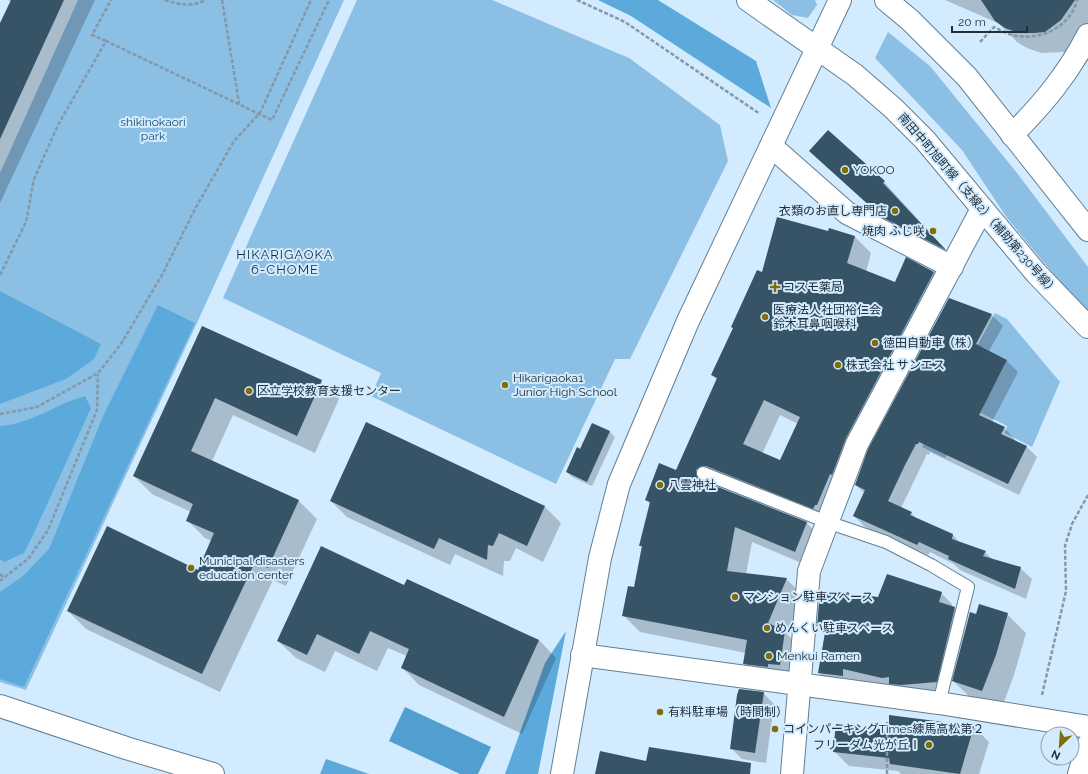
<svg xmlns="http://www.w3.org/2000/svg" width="1088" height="774" viewBox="0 0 1088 774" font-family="Raleway,'Noto Sans JP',sans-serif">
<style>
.green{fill:#8cbfe4;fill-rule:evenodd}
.forest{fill:#5caadc}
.water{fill:#519fd1}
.shadow{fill:#0003;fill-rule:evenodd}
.building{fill:#375366;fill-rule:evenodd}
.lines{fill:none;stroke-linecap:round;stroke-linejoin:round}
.lane-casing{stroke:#627f93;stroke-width:14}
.street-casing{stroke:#627f93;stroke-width:24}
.secondary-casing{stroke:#627f93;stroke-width:24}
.path{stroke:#8498a6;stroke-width:2.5;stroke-dasharray:4 2;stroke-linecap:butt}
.lane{stroke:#fff;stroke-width:12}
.street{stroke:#fff;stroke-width:22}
.secondary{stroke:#fff;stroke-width:22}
.poi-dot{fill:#806d09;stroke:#d2ebfe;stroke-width:1.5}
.labels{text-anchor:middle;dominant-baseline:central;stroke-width:4;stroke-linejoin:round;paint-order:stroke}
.park-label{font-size:12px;fill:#155073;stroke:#d2ebfe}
.poi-label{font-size:12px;fill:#232f38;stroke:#d2ebfe;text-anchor:start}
.street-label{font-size:12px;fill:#232f38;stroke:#d2ebfe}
.neighbourhood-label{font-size:13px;letter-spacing:1px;fill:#122d3f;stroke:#d2ebfe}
</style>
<rect width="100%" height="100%" fill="#d2ebfe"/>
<path class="green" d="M78,0H344L202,312L26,690L0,682V173Z
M357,0H492L629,58L720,125L728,161L630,359H615L556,484L371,396L381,373L223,298Z
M773,0H815L817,5L808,18L792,15Z
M888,32L930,66L1017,173L1088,267V316L1007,218L962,150L875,58Z
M995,313L1007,319L1060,382L1032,447L1005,433L1007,426L973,409L945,458L922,447ZM982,347L1007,360L994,386L987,383L960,389Z"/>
<path class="forest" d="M598,0H658L756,61L771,108L631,16Z
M0,291L101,344L94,359L66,379L0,404Z
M158,305L195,323L24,687L0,679V592L23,576L49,549L104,414Z
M85,396L91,408L33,535L24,553L4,562L0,559V426C32,424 55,404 85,396Z
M566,631L538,774H505L545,663Z
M326,759L369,774H320Z"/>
<path class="water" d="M405,707L491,747L478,774H460L389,741Z"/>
<path class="shadow" d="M8,0H95L0,203V26L11,2Z
M945,0H1088V32L1066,52L1041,53L1027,48L1017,42L998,23Z
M810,151L884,182L953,258L894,228Z
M830,230L855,237L871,253L866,272L896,283L906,259L934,273L950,289L862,455L833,521L718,482L713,486L807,523L823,540L811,567L752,542L746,574L786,579L803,595L787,634L801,648L796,681L761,680L744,664L746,653L640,632L623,615L635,588L643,548L640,546L650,504L646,500L676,471L717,380L712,374L734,329L732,327L763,274L829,232ZM780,415L798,424L780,462L762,454Z
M949,299L992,315L1003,326L989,351L1007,361L1018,372L992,422L1004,428L1015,439L1014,441L1026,446L1037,457L1019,495L930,452L929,455L927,454L901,508L911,513L918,520L953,535L960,543L985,552L993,560L1020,568L1032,579L1026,599L960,570L954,564L930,552L928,555L865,527L854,516L864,493L856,485Z
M203,327L321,381L339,399L315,453L233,415L212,461L299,501L317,519L286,586L273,580L220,692L86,629L68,611L199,571L212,541L205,538L187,520L191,512L152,494L134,476Z
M367,423L545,507L561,523L543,562L516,548L510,561H504L503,576L455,554L450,565L347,517L331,501Z
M593,424L610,432L615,437L592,486L572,477L567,472L581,450Z
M404,586L539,640L556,658L522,734L419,685L402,667L407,656L388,648L377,671L335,651L325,672L296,658L278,641Z
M941,593L952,604V607L966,619L948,692L913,696L893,688L854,680V687L830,684L819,673L825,633L818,625L879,598Z
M1007,614L1026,633L1014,675L1001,710L973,700L953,681L977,615Z
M763,693L774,704L766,763L742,759L731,748Z
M890,716L974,727L989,742L979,774H901L898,771L849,766L834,751L890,731Z"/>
<path class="building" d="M11,0H64L0,139V23Z
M981,0H1075L1061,20L1045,32L1034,33H1019L1005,28L995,21Z
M828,130L885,181L883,183L946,250L882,217L809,151Z
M777,217L828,231L829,228L855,236L847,263L895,282L906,257L934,272L846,438L832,475L830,474L817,505H815L813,509L706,466H702L696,470V474L700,480L807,522L795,552L735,527L727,571L787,578L768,623L785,631L780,665L768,664V667L743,664L747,640L622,616L628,586L634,587L642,546H639L650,502L645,500L659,463L676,470L717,378L711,375L733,328L731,327L757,270L762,272ZM764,400L800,417L780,460L743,444Z
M949,298L992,314L976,344L1007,360L979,415L1005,427L1001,434L1027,446L1008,484L919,442L918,444H916L905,465L888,501L912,512L910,515L953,534L952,539L986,551L983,556L1021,567L1015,589L948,559L949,556L919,542L917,545L853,516L865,490L855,485L868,449Z
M202,326L322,380L297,436L215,398L191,451L299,500L268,568L255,562L202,674L67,611L107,526L198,570L214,533L186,521L193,504L133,476Z
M366,422L545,506L527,546L499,533L493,546L488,545L487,560L439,538L434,549L330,501Z
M592,423L610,431L587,482L566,472L577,447L580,449Z
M321,546L404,585L407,579L539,640L504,717L401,668L409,649L370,631L359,654L317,634L307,655L277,641Z
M887,574L942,592L939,602L955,607L937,682L901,685L889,684V677L882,678L843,669V676L818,673L826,627L817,626L820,590L878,597Z
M979,604L1008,613L996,655L982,691L952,681L970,612L976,614Z
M739,689L764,692L755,753L730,749L737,695Z
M889,715L974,726L960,774L890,764L889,758L833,752L836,724L889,730Z
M649,747L751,763L750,774H595L600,751L646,761Z"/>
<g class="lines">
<defs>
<path id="lane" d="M703,473L827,522L886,542L931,565L968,587L939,703"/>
<path id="street" d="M1012,135C1043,104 1068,74 1088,35
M771,146L847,213L952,267
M582,655L939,703L1088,727
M792,774L809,571L857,444L982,209"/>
<path id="secondary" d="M748,0L855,75L893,108L925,140L1036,273L1088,327
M886,0L910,20L967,77L1088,230
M0,706L126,748L213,774
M562,774L600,558L619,484L688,321L840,0
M1079,774L1088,745"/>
</defs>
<use href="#lane" class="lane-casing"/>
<use href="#street" class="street-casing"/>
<use href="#secondary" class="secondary-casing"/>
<path class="path" d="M165,0C179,5 193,7 205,0
M222,0L239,103
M577,0L625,22L760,114
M106,41L92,35L111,0
M980,42L994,27C1002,31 1009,35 1018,36C1042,40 1071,26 1077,0
M0,275L26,222L34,179L58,125L106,41L272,120L329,0
M0,414L37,407L98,373L121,344L162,275L196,207L234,141L260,113L311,0
M0,574L4,578
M0,581L29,558L48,530L97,410L98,374
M1042,695L1066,591L1065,546L1072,524L1088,495
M887,774V721"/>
<use href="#lane" class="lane"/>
<use href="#street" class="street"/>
<use href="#secondary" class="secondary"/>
</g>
<g class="poi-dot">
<circle cx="845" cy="170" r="4"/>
<circle cx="895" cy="211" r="4"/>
<circle cx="933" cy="231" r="4"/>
<path d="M773 281h4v4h4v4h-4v4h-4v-4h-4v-4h4z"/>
<circle cx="765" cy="317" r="4"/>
<circle cx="875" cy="343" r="4"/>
<circle cx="838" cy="365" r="4"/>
<circle cx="505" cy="385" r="4"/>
<circle cx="249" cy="391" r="4"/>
<circle cx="660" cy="485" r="4"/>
<circle cx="191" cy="568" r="4"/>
<circle cx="735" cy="597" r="4"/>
<circle cx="767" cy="628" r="4"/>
<circle cx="769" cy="656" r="4"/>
<circle cx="660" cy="712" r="4"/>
<circle cx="775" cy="729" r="4"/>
<circle cx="929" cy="745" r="4"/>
</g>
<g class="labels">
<g class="park-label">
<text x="153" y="122">shikinokaori<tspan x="153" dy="14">park</tspan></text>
</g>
<g class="poi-label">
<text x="853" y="170">YOKOO</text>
<text x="887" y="211" text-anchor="end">衣類のお直し専門店</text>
<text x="925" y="231" text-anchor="end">焼肉 ふじ咲</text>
<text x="783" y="287">コスモ薬局</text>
<text x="773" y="310">医療法人社団裕仁会<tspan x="773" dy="14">鈴木耳鼻咽喉科</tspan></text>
<text x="883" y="343">徳田自動車（株）</text>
<text x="846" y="365">株式会社 サンエス</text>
<text x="513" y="378">Hikarigaoka1<tspan x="513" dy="14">Junior High School</tspan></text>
<text x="257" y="391">区立学校教育支援センター</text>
<text x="668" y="485">八雲神社</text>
<text x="199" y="561">Municipal disasters<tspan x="199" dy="14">education center</tspan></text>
<text x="743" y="597">マンション駐車スペース</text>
<text x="775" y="628">めんくい駐車スペース</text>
<text x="777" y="656">Menkui Ramen</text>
<text x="668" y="712">有料駐車場（時間制）</text>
<text x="783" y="729">コインパーキングTimes練馬高松第２</text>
<text x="921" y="745" text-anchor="end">フリーダム光が丘Ⅰ</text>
</g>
<g class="street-label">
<text transform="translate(978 204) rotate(49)">南田中町旭町線（支線2）（補助第230号線）</text>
</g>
<g class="neighbourhood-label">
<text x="285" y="254">HIKARIGAOKA<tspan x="285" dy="15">6-CHOME</tspan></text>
</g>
</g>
<g transform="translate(1060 746) rotate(205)"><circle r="19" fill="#d2ebfe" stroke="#8ca0af"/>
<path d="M0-3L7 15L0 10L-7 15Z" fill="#806d09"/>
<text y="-6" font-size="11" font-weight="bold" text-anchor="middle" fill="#232f38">N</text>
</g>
<path d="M952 26v6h75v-6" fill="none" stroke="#232f38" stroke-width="2"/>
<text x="958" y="26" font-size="12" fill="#232f38" stroke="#d2ebfe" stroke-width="3" paint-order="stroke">20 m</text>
</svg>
